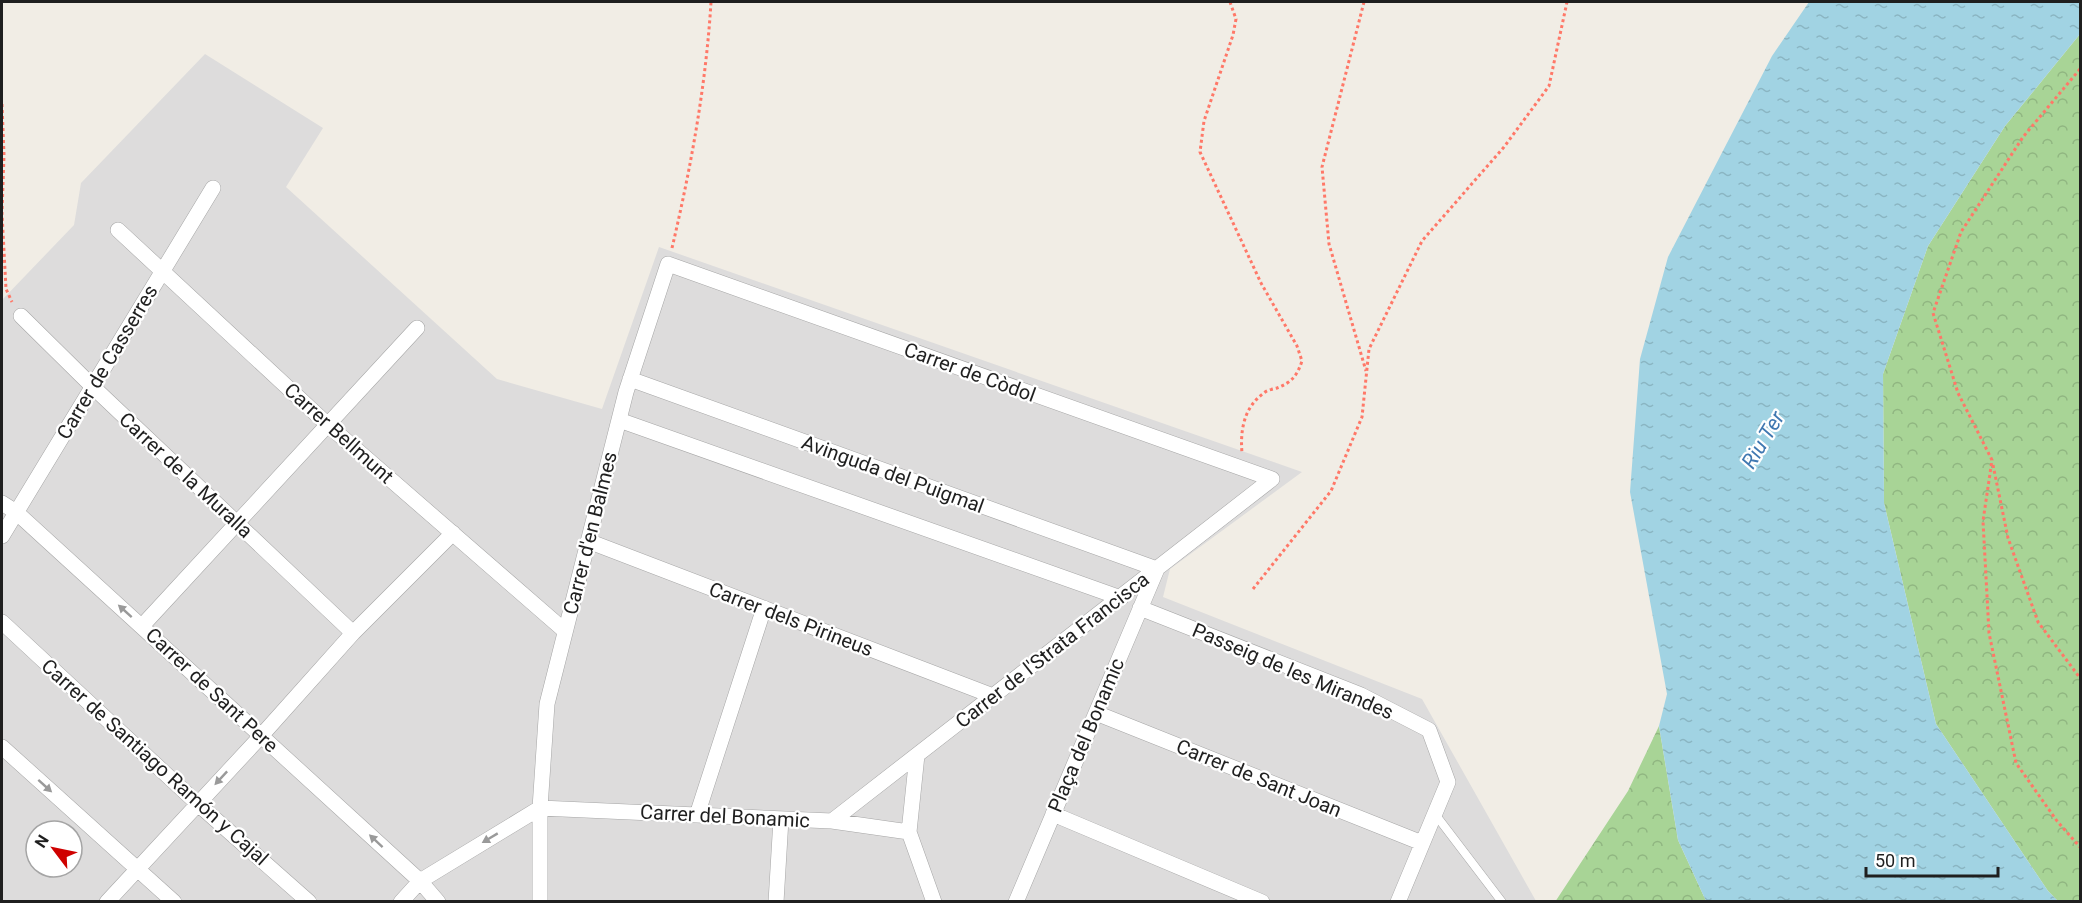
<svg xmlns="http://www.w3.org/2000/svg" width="2082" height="903" viewBox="0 0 2082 903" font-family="Roboto,sans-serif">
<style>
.residential{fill:#dddcdc;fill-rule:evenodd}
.forest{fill:url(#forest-crowns)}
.water{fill:url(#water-ripples)}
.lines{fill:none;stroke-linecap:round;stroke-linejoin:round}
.service-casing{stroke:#a6a6a6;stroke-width:9}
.minor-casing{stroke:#a6a6a6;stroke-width:16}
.path{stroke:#ff7868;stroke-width:3;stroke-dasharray:3 3;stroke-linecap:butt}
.service{stroke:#fff;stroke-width:8}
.minor{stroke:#fff;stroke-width:15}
.oneway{fill:#9a9a9a}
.labels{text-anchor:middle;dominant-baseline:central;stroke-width:4.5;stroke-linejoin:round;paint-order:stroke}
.street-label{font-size:20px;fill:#1f1f1f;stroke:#fff}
.water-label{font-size:21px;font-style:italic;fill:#4078b1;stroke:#fff}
</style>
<defs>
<pattern id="forest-crowns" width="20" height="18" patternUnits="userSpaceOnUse" patternTransform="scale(1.5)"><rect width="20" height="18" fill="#a8d496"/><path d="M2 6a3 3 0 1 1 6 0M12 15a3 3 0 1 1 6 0" fill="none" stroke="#90b681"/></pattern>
<pattern id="water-ripples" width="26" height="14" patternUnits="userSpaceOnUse" patternTransform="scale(1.5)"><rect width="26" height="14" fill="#a1d3e3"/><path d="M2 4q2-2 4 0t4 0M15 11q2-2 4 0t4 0" fill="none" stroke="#8ab5c2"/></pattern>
</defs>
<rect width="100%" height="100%" fill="#f1ede5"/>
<path class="residential" d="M205,54L323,128L286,187L497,379L602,409L659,247L1302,472L1170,569L1163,597L1422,699L1536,901H2V300L74,225L81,183ZM36,831H72V867H36Z"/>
<path class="forest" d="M2080,34V901H2058L2048,891L1936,724L1884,503L1883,374L1928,246L2005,126Z
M1659,726L1678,840L1706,901L1555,902L1628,791Z"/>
<path class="water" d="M1809,2H2080V34L2005,126L1928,246L1883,374L1884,503L1936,724L2048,891L2058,901H1706L1678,840L1659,726L1667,694L1630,492L1640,359L1668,257L1772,56Z"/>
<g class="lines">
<defs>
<path id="service" d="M1435,814L1502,902"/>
<path id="minor" d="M118,230L328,425L565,631
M21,316L92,386L353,633
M630,379L1157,569L1016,902
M619,420L1121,598
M2,503L16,512L420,881L438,902
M2,536L213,188
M588,541L993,696
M1140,608L1361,695L1429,730L1448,782L1398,902
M2,622L198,804L309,902
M142,626L417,328
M1096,713L1422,843
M2,747L174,902
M540,808L832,821L909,832L934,902
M1053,814L1262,902
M697,815L764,608
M832,821L1272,479
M909,832L917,755
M107,902L261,736L353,633L453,533
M401,902L420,881L540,808
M540,902V808L547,704L626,392L668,264L1272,479
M776,902L781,819"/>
</defs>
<use href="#service" class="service-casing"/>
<use href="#minor" class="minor-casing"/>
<path class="path" d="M1230,2L1236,19L1233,35L1204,121L1200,152L1261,283L1297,346L1302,361C1297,376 1292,382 1277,388C1273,389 1267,390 1264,393C1244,407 1240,430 1242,453
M1364,2L1322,167L1329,244L1366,371
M2080,69L2023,137L1961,232L1933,313L1958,393L1992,460L1983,521L1989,633L2016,763L2057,821L2080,847
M2,104L4,155L2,213L6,289L12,302
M672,248C691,167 706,85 711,2
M1993,465L2008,538L2038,622L2080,678
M1253,589L1331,491L1362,417L1369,349L1422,241L1504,147L1549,86L1567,2"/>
<use href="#service" class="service"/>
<use href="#minor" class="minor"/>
</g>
<defs><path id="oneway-solid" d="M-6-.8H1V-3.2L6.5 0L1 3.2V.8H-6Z" transform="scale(1.5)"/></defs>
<g class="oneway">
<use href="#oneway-solid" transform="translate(125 611) rotate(-138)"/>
<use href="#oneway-solid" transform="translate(221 778) rotate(133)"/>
<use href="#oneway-solid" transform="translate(45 786) rotate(42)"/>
<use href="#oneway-solid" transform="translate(490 838) rotate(149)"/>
<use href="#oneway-solid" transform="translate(376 841) rotate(-137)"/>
</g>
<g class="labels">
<g class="street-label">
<text transform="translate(107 362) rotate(-59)">Carrer de Casserres</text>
<text transform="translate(970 372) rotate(20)">Carrer de Còdol</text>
<text transform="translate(339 433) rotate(42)">Carrer Bellmunt</text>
<text transform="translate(893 474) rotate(20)">Avinguda del Puigmal</text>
<text transform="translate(186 475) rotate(43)">Carrer de la Muralla</text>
<text transform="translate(590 533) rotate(-76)">Carrer d'en Balmes</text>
<text transform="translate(791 619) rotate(21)">Carrer dels Pirineus</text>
<text transform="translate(1052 650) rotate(-38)">Carrer de l'Strata Francisca</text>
<text transform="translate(1293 671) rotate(23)">Passeig de les Mirandes</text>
<text transform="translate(212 690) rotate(43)">Carrer de Sant Pere</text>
<text transform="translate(1086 735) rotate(-67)">Plaça del Bonamic</text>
<text transform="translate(155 762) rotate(42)">Carrer de Santiago Ramón y Cajal</text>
<text transform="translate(1259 778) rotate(22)">Carrer de Sant Joan</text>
<text transform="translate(725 816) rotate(3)">Carrer del Bonamic</text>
</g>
<g class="water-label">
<text transform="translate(1763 440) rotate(-59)">Riu Ter</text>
</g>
</g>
<rect width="2082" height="903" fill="none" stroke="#1f1f1f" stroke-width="6"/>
<g transform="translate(54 849) rotate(302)"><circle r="28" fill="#ffffff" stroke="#a5a5a5" stroke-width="1.5"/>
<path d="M0-4.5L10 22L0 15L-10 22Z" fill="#cf0100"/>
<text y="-9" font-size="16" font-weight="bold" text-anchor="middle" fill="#1f1f1f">N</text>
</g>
<path d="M1866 867v9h132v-9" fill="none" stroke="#1f1f1f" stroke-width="3"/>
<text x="1875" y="867" font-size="18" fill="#1f1f1f" stroke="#ffffff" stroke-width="4.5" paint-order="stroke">50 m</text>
</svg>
